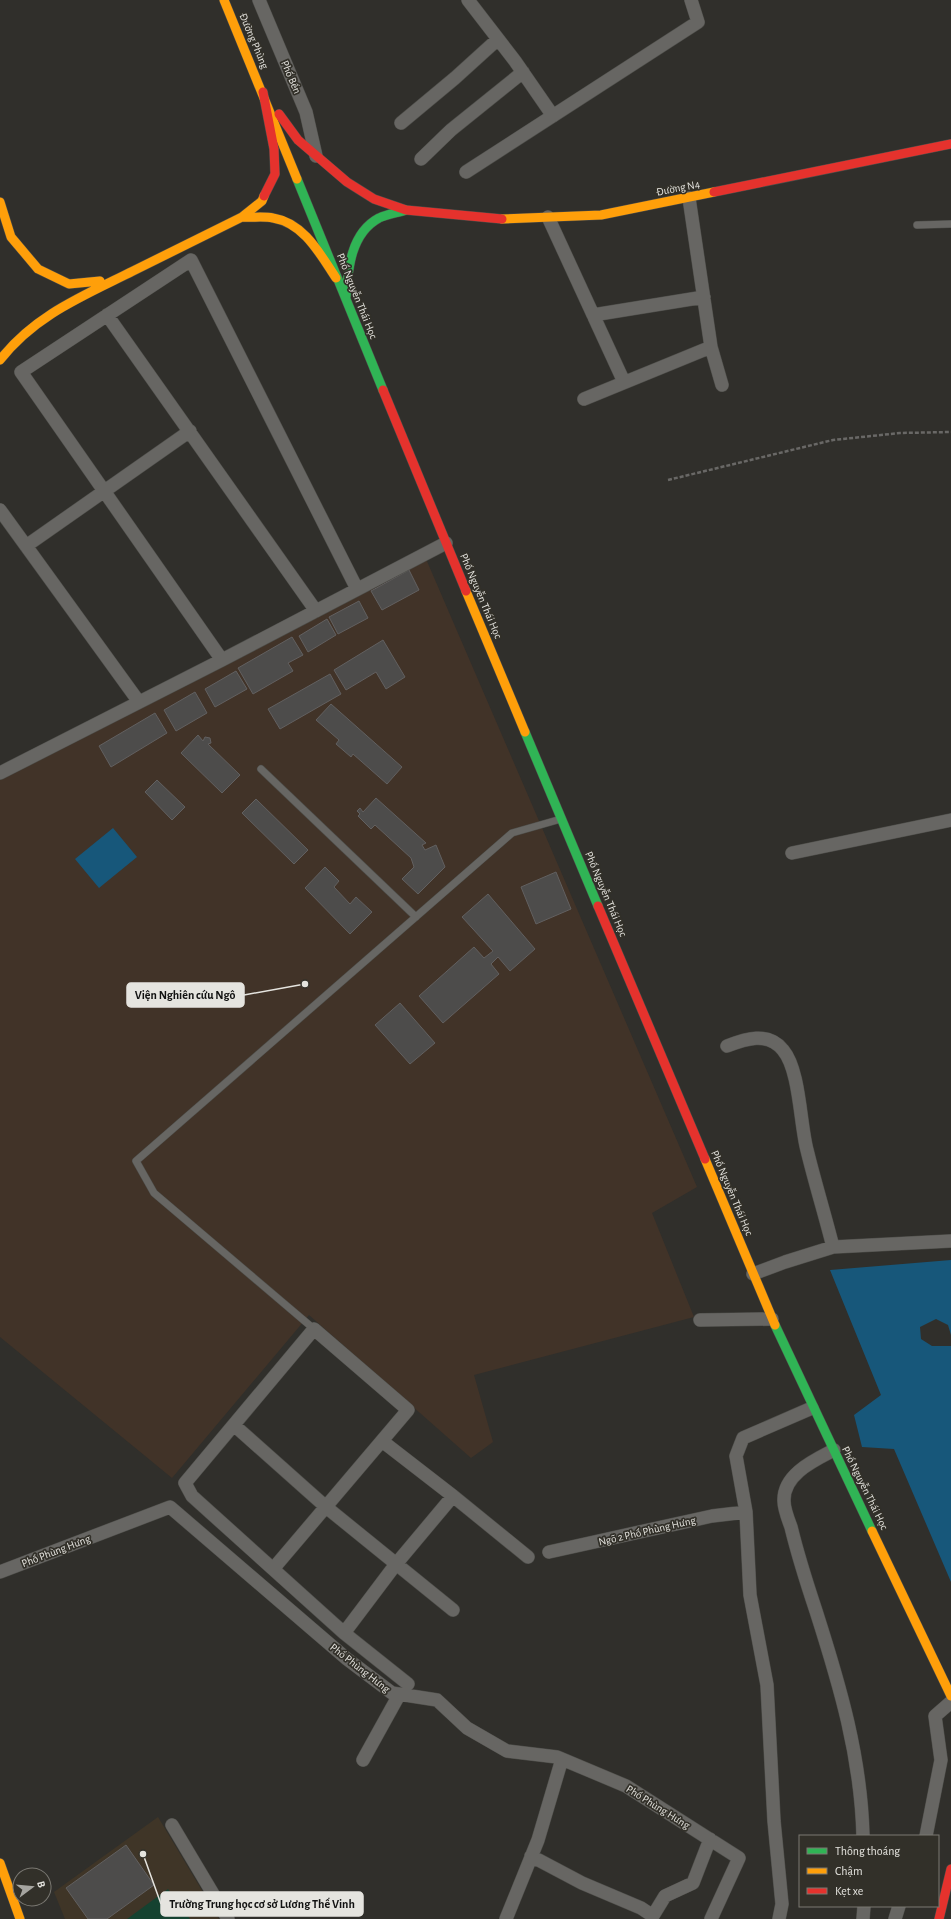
<svg xmlns="http://www.w3.org/2000/svg" width="951" height="1919" viewBox="0 0 951 1919" font-family="'Alegreya Sans',sans-serif">
<style>
.commercial{fill:#413328}
.education{fill:#3f3527}
.green{fill:#154230}
.water{fill:#17577a}
.building{fill:#4d4c4b;stroke:#626060}
.lines{fill:none;stroke-linecap:round;stroke-linejoin:round}
.lane-casing{stroke:#4d4d49;stroke-width:8}
.street-casing{stroke:#4d4d49;stroke-width:14}
.fast-casing{stroke:#4d4d49;stroke-width:10}
.slow-casing{stroke:#4d4d49;stroke-width:10}
.jam-casing{stroke:#4d4d49;stroke-width:10}
.path{stroke:#696866;stroke-width:2.5;stroke-dasharray:4 2;stroke-linecap:butt}
.lane{stroke:#676663;stroke-width:7}
.street{stroke:#676663;stroke-width:13}
.fast{stroke:#30b455;stroke-width:9}
.slow{stroke:#ff9f0a;stroke-width:9}
.jam{stroke:#e5322d;stroke-width:9}
.labels{text-anchor:middle;dominant-baseline:central;stroke-width:3.5;stroke-linejoin:round;paint-order:stroke}
.street-label{font-size:11px;fill:#e5e4df;stroke:#323029}
.leader{fill:none;stroke:#e5e4df;stroke-width:1.5}
.callout-dot{fill:#e5e4df;stroke:#323029;stroke-width:1.5}
.callout{fill:#e5e4df;stroke:#e5e4df;stroke-width:1.5}
.callout-label{font-size:12px;text-anchor:middle;font-weight:bold;fill:#111}
</style>
<rect width="100%" height="100%" fill="#302f2b"/>
<path class="commercial" d="M426,559L697,1187L652,1213L694,1317L474,1375L493,1442L471,1458L309,1315L172,1478L0,1337V780Z"/>
<path class="education" d="M158,1817L219,1919H65L54,1892Z"/>
<path class="green" d="M168,1889L190,1919H127Z"/>
<path class="water" d="M113,828L137,857L99,888L75,859Z
M951,1260V1335L948,1325L936,1319L920,1327L921,1339L932,1346H951V1582L894,1449L862,1447L854,1415L881,1395L830,1270Z"/>
<path class="building" d="M409,570L419,590L382,610L371,591Z
M359,601L368,618L338,634L329,617Z
M327,619L336,635L308,652L299,636Z
M292,637L303,655L288,663L293,671L253,694L238,668Z
M383,640L405,677L386,689L376,672L346,690L334,670Z
M236,671L247,689L215,707L205,689Z
M330,674L341,694L280,729L268,709Z
M195,692L207,713L176,731L164,710Z
M331,704L402,767L387,784L353,754L351,757L336,744L339,740L316,720Z
M155,713L167,733L111,767L99,746Z
M198,735L203,741L205,737L210,738L211,743L208,744L240,775L222,793L181,753Z
M157,780L185,807L172,820L145,792Z
M376,798L426,843L422,845L425,850L436,845L445,867L418,894L402,879L414,867L411,858L375,825L371,829L358,816L360,814L357,811L360,808L363,812Z
M256,799L308,850L294,864L242,813Z
M325,867L339,881L334,887L350,904L356,897L372,912L350,934L305,888Z
M556,872L571,909L536,924L521,887Z
M488,894L535,949L510,971L498,957L491,964L499,974L443,1023L419,996L474,947L484,958L493,951L462,917Z
M400,1003L435,1043L410,1064L375,1025Z
M126,1845L154,1885L107,1919H88L66,1888Z"/>
<g class="lines">
<defs>
<path id="lane" d="M917,225L951,224
M261,769L416,917
M314,1329L154,1193L136,1161L512,833L561,819"/>
<path id="street" d="M259,0L306,112L316,156
M468,0L515,61L553,116
M401,123L455,78L498,39
M421,159L451,130L523,72
M466,172L698,22L691,0
M689,198L711,347L722,385
M548,217L624,382
M107,315L316,611
M593,315L704,297
M584,399L711,347
M0,510L139,702
M26,546L190,431
M222,660L21,372L191,260L357,589
M0,773L222,660L446,543
M792,853L951,820
M727,1046C745,1039 768,1031 783,1050C800,1070 800,1124 807,1150C815,1183 825,1215 833,1247
M753,1274L785,1262L833,1247L951,1241
M700,1320L772,1319
M235,1426L326,1507L453,1610
M834,1450C815,1460 783,1474 784,1501C784,1509 788,1519 791,1527C798,1556 807,1584 816,1611C840,1686 861,1757 863,1836
M453,1496L528,1557
M549,1552L712,1516L746,1512
M273,1569L408,1410L314,1329L185,1483L192,1496L344,1633L408,1684
M0,1572L170,1507L347,1659L392,1693L437,1700L467,1728L507,1751L557,1757L626,1786L739,1858L711,1919
M344,1633L396,1564L453,1496L382,1441
M363,1760L399,1695
M172,1825L228,1919
M926,1836L941,1760L935,1716L951,1702
M531,1856L582,1883L641,1908L653,1916
M506,1919L538,1840L562,1759
M651,1919L665,1896L693,1883L710,1839
M779,1919L782,1904L774,1821L767,1685L750,1595L746,1512L736,1456L743,1438L812,1408
M863,1919L864,1906
M895,1919L899,1906"/>
<path id="fast" d="M297,179L383,390
M346,297C348,268 351,233 379,218C388,214 397,213 406,210
M525,732L598,906
M775,1325L872,1531"/>
<path id="slow" d="M224,0L297,179
M0,202L11,237L38,269L69,284L100,281
M242,217C252,218 263,216 273,218C304,223 320,254 336,278
M502,219L601,215L714,192
M0,360C35,315 83,296 133,271C169,253 206,235 242,217L262,201L264,196
M466,591L525,732
M705,1159L775,1325
M872,1531L951,1696
M0,1863L20,1919"/>
<path id="jam" d="M263,92L274,149L275,174L264,196
M279,114L298,140L347,182L374,199L406,210L502,219
M714,192L951,144
M383,390L466,591
M598,906L705,1159
M939,1919L951,1869"/>
</defs>
<use href="#lane" class="lane-casing"/>
<use href="#street" class="street-casing"/>
<use href="#fast" class="fast-casing"/>
<use href="#slow" class="slow-casing"/>
<use href="#jam" class="jam-casing"/>
<path class="path" d="M668,480L833,440L900,433L951,432"/>
<use href="#lane" class="lane"/>
<use href="#street" class="street"/>
<use href="#fast" class="fast"/>
<use href="#slow" class="slow"/>
<use href="#jam" class="jam"/>
</g>
<g class="labels">
<g class="street-label">
<text transform="translate(254 41) rotate(67)">Đường Phùng</text>
<text transform="translate(291 77) rotate(67)">Phố Bến</text>
<text transform="translate(678 188) rotate(-11)">Đường N4</text>
<text transform="translate(357 296) rotate(68)">Phố Nguyễn Thái Học</text>
<text transform="translate(481 596) rotate(67)">Phố Nguyễn Thái Học</text>
<text transform="translate(606 894) rotate(67)">Phố Nguyễn Thái Học</text>
<text transform="translate(732 1193) rotate(67)">Phố Nguyễn Thái Học</text>
<text transform="translate(865 1488) rotate(64)">Phố Nguyễn Thái Học</text>
<text transform="translate(647 1531) rotate(-13)">Ngõ 2 Phố Phùng Hưng</text>
<text transform="translate(56 1551) rotate(-21)">Phố Phùng Hưng</text>
<text transform="translate(360 1668) rotate(38)">Phố Phùng Hưng</text>
<text transform="translate(658 1807) rotate(32)">Phố Phùng Hưng</text>
</g>
</g>
<path class="leader" d="M305 984L244 995M143 1854L161 1904"/>
<g class="callout-dot">
<circle cx="305" cy="984" r="4"/>
<circle cx="143" cy="1854" r="4"/>
</g>
<g class="callout">
<rect x="127" y="983" width="117" height="24" rx="4"/>
<rect x="161" y="1892" width="202" height="24" rx="4"/>
</g>
<g class="callout-label">
<text x="185" y="999">Viện Nghiên cứu Ngô</text>
<text x="262" y="1908">Trường Trung học cơ sở Lương Thế Vinh</text>
</g>
<rect x="799" y="1835" width="140" height="72" fill="#323029" stroke="#7a7872"/>
<rect x="807" y="1848" width="20" height="6" fill="#30b455" stroke="#7a7872"/>
<text x="835" y="1855" font-size="12" fill="#e5e4df">Thông thoáng</text>
<rect x="807" y="1868" width="20" height="6" fill="#ff9f0a" stroke="#7a7872"/>
<text x="835" y="1875" font-size="12" fill="#e5e4df">Chậm</text>
<rect x="807" y="1888" width="20" height="6" fill="#e5322d" stroke="#7a7872"/>
<text x="835" y="1895" font-size="12" fill="#e5e4df">Kẹt xe</text>
<g transform="translate(32 1887) rotate(74)"><circle r="19" fill="#323029" stroke="#7a7872"/>
<path d="M0-3L7 15L0 10L-7 15Z" fill="#a6a5a0"/>
<text y="-6" font-size="11" font-weight="bold" text-anchor="middle" fill="#e5e4df">B</text>
</g>
</svg>
